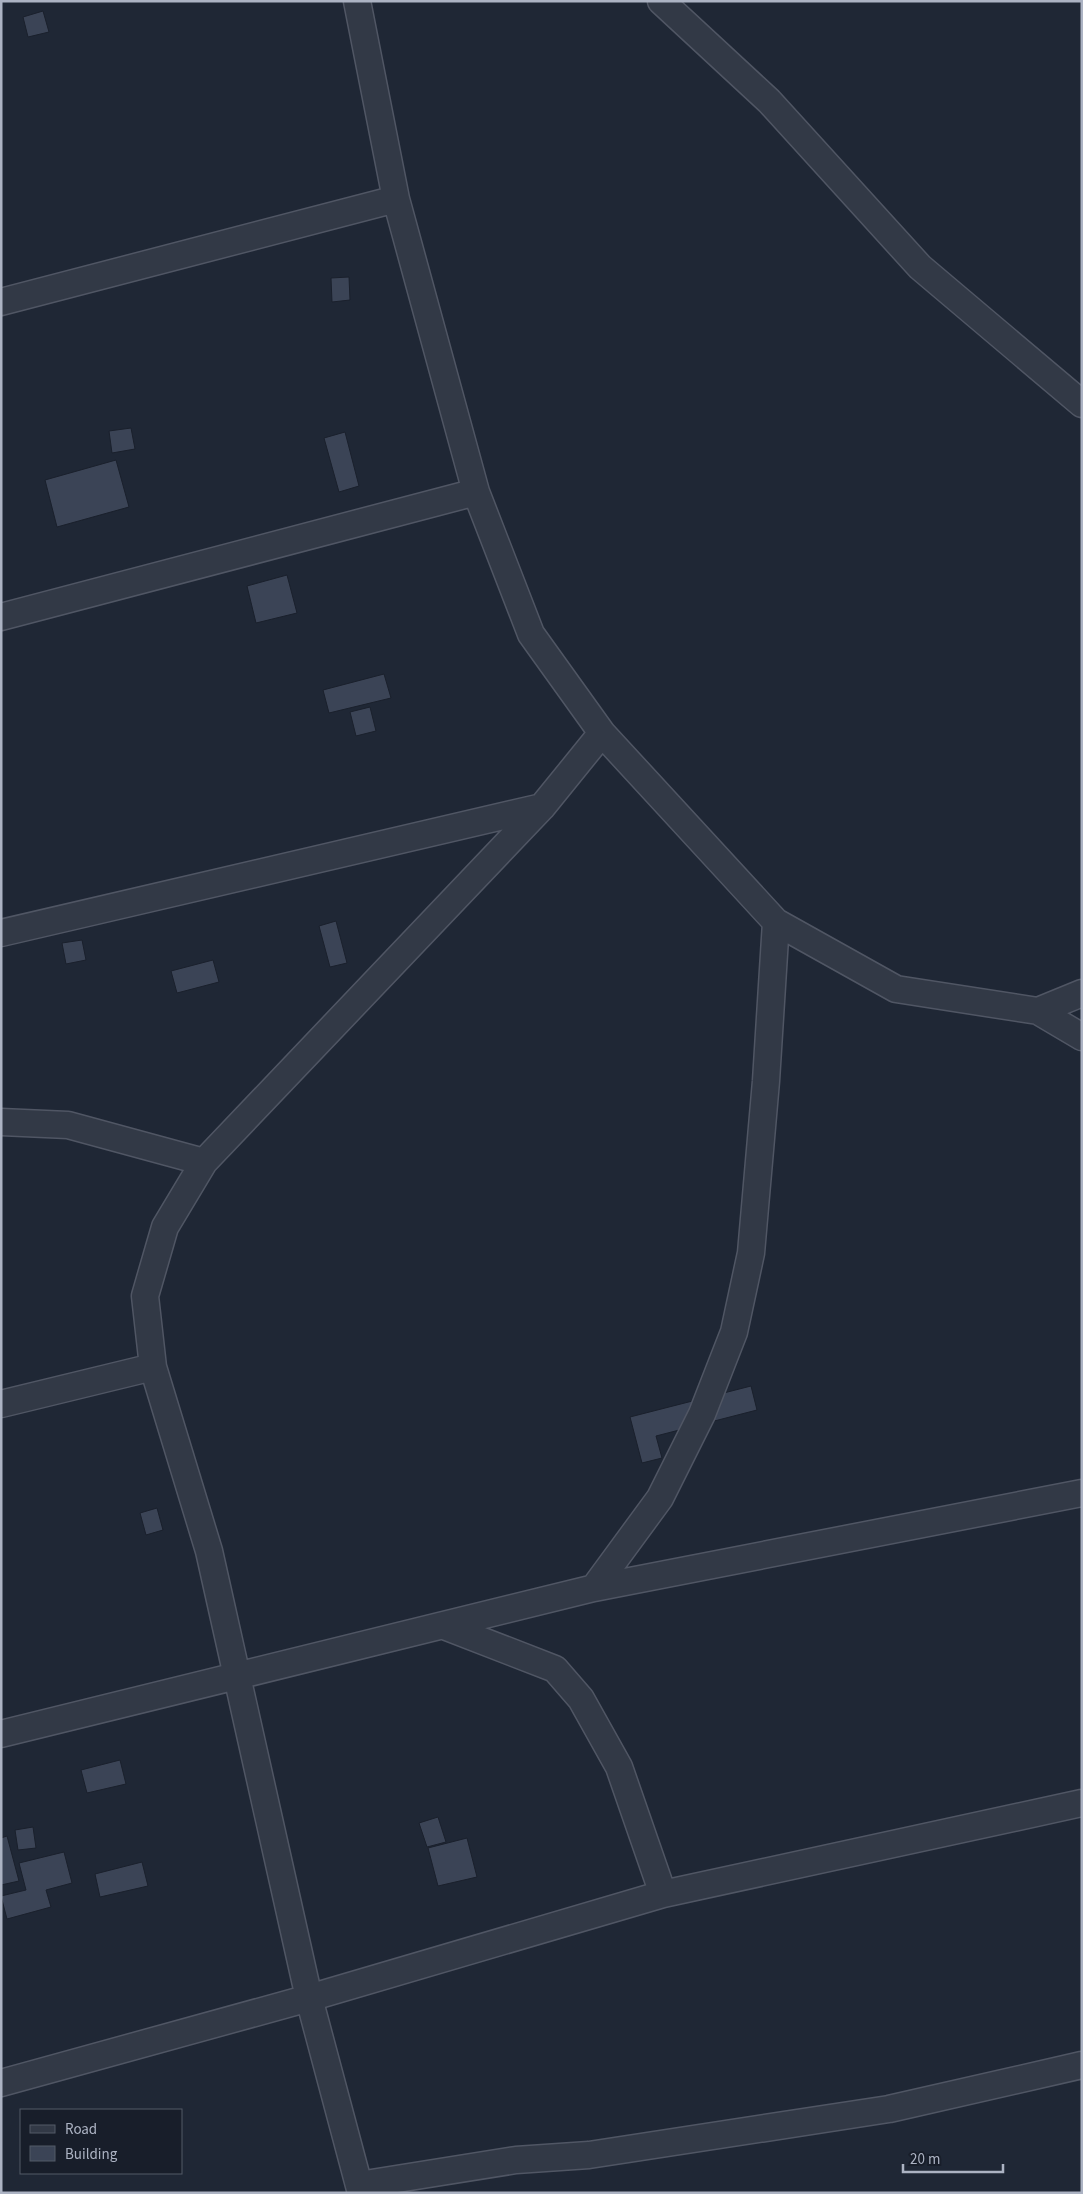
<svg xmlns="http://www.w3.org/2000/svg" width="1083" height="2194" viewBox="0 0 1083 2194" font-family="'Source Sans 3',sans-serif">
<style>
.building{fill:#3b4456;stroke:#1a202c}
.lines{fill:none;stroke-linecap:round;stroke-linejoin:round}
.street-casing{stroke:#505664;stroke-width:29}
.street{stroke:#323946;stroke-width:26}
</style>
<rect width="100%" height="100%" fill="#1f2735"/>
<path class="building" d="M43,11L49,32L28,37L23,17Z
M349,277L350,300L332,302L331,278Z
M131,428L135,449L112,453L109,431Z
M345,432L359,486L339,492L324,438Z
M116,460L129,507L57,527L45,480Z
M287,575L297,613L256,623L247,586Z
M384,674L391,698L329,713L323,690Z
M370,707L376,731L356,736L350,712Z
M336,921L347,963L330,967L319,926Z
M82,940L86,960L66,964L62,943Z
M213,960L219,982L177,993L171,971Z
M751,1386L757,1410L656,1436L662,1458L642,1463L630,1417Z
M157,1508L163,1530L146,1535L140,1513Z
M120,1760L126,1784L87,1793L81,1770Z
M438,1817L446,1842L427,1847L419,1823Z
M33,1827L36,1848L18,1850L15,1830Z
M7,1836L19,1881L1,1885V1838Z
M467,1838L477,1877L438,1886L428,1848Z
M64,1852L72,1883L46,1890L51,1907L7,1919L1,1896L26,1890L19,1863Z
M142,1862L148,1886L100,1897L95,1874Z"/>
<g class="lines">
<defs>
<path id="street" d="M357,1L396,199L476,492L531,634L602,733L776,922L896,989L1038,1011L1082,1037
M661,1L769,101L920,267L1082,404
M1,302L396,199
M1,617L476,492
M1,933L542,807
M1038,1011L1082,993
M1,1122L68,1125L204,1162
M1,1404L153,1367
M594,1588L660,1498L702,1414L734,1332L751,1253L766,1081L776,922
M444,1626L555,1669L581,1699L619,1767L663,1894
M1,1734L594,1588L1082,1493
M1,2083L309,1998L663,1894L1082,1803
M359,2185L516,2160L589,2155L889,2109L1082,2065
M361,2193L309,1998L209,1551L153,1367L145,1296L165,1227L204,1162L542,807L602,733"/>
</defs>
<use href="#street" class="street-casing"/>
<use href="#street" class="street"/>
</g>
<rect width="1083" height="2194" fill="none" stroke="#acb3c3" stroke-width="5"/>
<rect x="20" y="2109" width="162" height="65" fill="#181e2a" stroke="#535a67"/>
<rect x="30" y="2125" width="25" height="8" fill="#323946" stroke="#535a67"/>
<text x="65" y="2134" font-size="15" fill="#acb3c3">Road</text>
<rect x="30" y="2146" width="25" height="15" fill="#3b4456" stroke="#535a67"/>
<text x="65" y="2159" font-size="15" fill="#acb3c3">Building</text>
<path d="M903 2164v8h100v-8" fill="none" stroke="#acb3c3" stroke-width="2.5"/>
<text x="910" y="2164" font-size="15" fill="#acb3c3" stroke="#181e2a" stroke-width="4" paint-order="stroke">20 m</text>
</svg>
